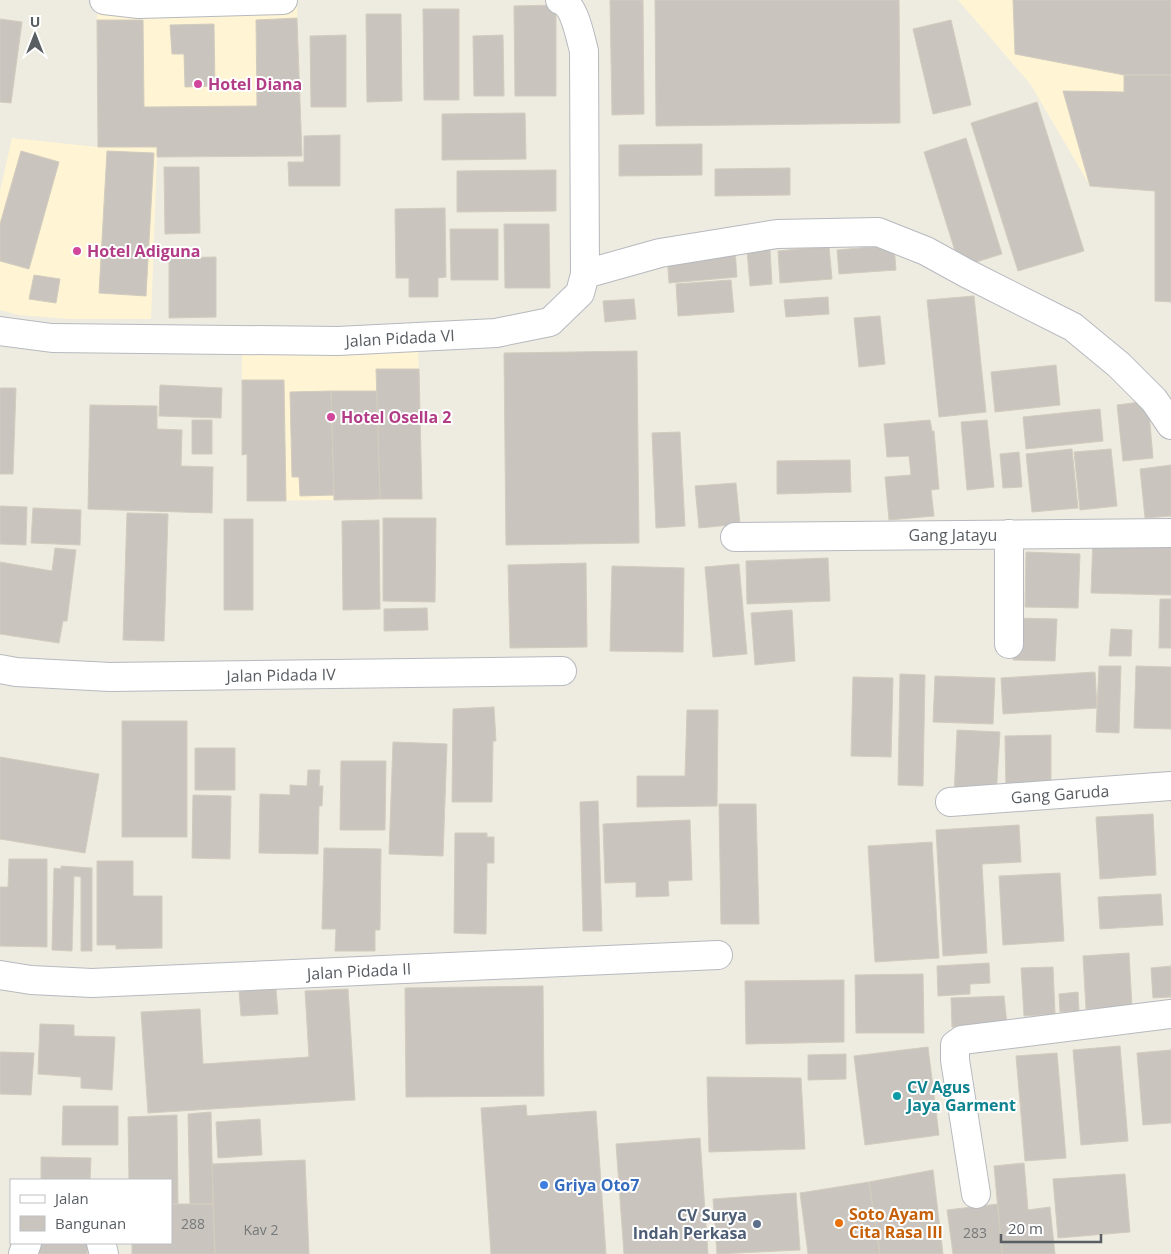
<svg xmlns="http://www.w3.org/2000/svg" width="1171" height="1254" viewBox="0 0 1171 1254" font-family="'Open Sans',sans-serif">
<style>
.commercial{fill:#fff5d4}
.building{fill:#c9c5be;stroke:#d3ccbe}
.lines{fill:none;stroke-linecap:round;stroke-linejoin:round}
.minor-casing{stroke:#b6b9bf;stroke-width:30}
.minor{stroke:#fff;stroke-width:28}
.hotel-dot{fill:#d1479c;stroke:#fff;stroke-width:2}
.culture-dot{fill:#0f9aa8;stroke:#fff;stroke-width:2}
.shop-dot{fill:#3f7fe0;stroke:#fff;stroke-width:2}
.food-dot{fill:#e8710a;stroke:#fff;stroke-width:2}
.service-dot{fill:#5c6f8a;stroke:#fff;stroke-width:2}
.labels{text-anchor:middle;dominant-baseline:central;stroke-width:4;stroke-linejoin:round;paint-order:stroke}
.number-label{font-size:14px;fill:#75787a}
.hotel-label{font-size:16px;font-weight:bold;fill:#b23c85;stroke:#fff;text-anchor:start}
.street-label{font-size:16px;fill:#595e63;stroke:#fff}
.culture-label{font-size:16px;font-weight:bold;fill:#0d838f;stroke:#fff;text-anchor:start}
.shop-label{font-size:16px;font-weight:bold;fill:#366cbe;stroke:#fff;text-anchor:start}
.food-label{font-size:16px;font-weight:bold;fill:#c56008;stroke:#fff;text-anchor:start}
.service-label{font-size:16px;font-weight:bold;fill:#4e5e75;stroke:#fff;text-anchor:end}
</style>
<rect width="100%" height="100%" fill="#eeebe0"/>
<path class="commercial" d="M958,0H1171V302L1155,301V191L1090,186L1031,85Z
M297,4L302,156L157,157L151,319H70L19,315L0,310V191L12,138L98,147L97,11L192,16L233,15Z
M418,344L422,499L247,501V454L242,455V345Z"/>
<path class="building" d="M610,0H643L644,114L612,115Z
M655,0H899L900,123L656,126Z
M1013,0H1171V75H1124L1015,54Z
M556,5V96H515L514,6Z
M423,9H459V100H424Z
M366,14H401L402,101L367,102Z
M297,18L302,156L157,157V147H98L97,20H143L144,107L257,106L256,20Z
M0,19L22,22L11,103L0,102Z
M951,20L971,105L933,114L913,29Z
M214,24L215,86L185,87L184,54H172L170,25Z
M346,35V107H311L310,36Z
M503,35L504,96H474L473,36Z
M1124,75H1171V302L1155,301V191L1090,186L1063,91L1124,92Z
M1037,102L1084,251L1018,271L971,123Z
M525,113L526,159L442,160V114Z
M340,135V186H289L288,162H304V136Z
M966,138L1002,254L960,267L924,152Z
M702,144V175L619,176V145Z
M21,151L59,162L29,269L0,261V224Z
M107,151L154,153L146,296L99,293Z
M164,167H199L200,233L165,234Z
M790,168V195L715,196V169Z
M556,170V211L457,212V171Z
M445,208L446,277L438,278V297H409V278H396L395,209Z
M504,224H549L550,288H505Z
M450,229H498V280H451Z
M894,245L896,270L839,274L837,250Z
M829,246L832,279L780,283L778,251Z
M735,249L737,277L669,283L667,254Z
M770,250L772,284L750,286L747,251Z
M216,257V317L169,318V258Z
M34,275L60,279L56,303L29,299Z
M731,280L734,312L678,316L676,284Z
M974,296L986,412L939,417L927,300Z
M828,297L829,314L786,317L784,300Z
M634,299L636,319L605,322L603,301Z
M880,316L885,364L859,367L854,318Z
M637,351L639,543L506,545L504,353Z
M1056,365L1060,405L995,412L991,372Z
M376,369H419L422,499H380Z
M242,380H284L286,501H247V454L242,455Z
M160,385L222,388L221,418L159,416Z
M0,388H16L13,474H0Z
M331,391L334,495L300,496L299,477H292L290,392Z
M331,391H377L380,499L334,500Z
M1148,401L1153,458L1123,461L1117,405Z
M90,405L157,406V429L182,430L181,466L213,467L212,513L88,509Z
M1100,409L1103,441L1026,449L1023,417Z
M192,420H212V454H192Z
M930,420L932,431H934L939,489L931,490L934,516L889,520L885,477L911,475L909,456L887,457L884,424Z
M987,420L994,487L967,490L961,422Z
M680,432L685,526L656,528L652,433Z
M1072,449L1078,508L1032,512L1026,454Z
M1111,449L1117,506L1080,510L1074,452Z
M1019,452L1022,487L1003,488L1000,454Z
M850,460L851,492L777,494V461Z
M1171,465V516L1145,518L1140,469Z
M736,483L740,524L699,528L695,486Z
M0,506L27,507L26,545L0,544Z
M33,508L81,510L80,545L31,543Z
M127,513L168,514L164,641L123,640Z
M383,518H436L435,602L383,601Z
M224,519H253V610H224Z
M379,520L380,609L343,610L342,521Z
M1093,538L1171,540V595L1091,593Z
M55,548L76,550L67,621H63L59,643L0,634V562L52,571Z
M1026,552L1080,554L1078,608L1025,607Z
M828,558L830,601L747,604L746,561Z
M586,563L587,647L510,648L508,565Z
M739,564L747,654L713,657L705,567Z
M612,566L684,568L683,652L610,651Z
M1160,599H1171V648H1159Z
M427,608L428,630L384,631V609Z
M792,610L795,661L755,665L751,613Z
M1014,618L1057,619L1055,661L1013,660Z
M1111,629L1132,630L1131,656H1109Z
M1099,666H1121L1119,733L1096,732Z
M1136,666L1171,667V729L1134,728Z
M1095,672L1097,708L1003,714L1001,678Z
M900,674L925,675L923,786L898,785Z
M935,676L995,678L993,724L933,722Z
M853,677L893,678L891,757L851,756Z
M494,707L496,741H493L492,802H452L453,709Z
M687,710H718L717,806L637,807V776H685Z
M122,721H187V837H122Z
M957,730L1000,732L996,798L954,796Z
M1051,735V791H1006L1005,736Z
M393,742L447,744L443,856L389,854Z
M195,748H235V790H195Z
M0,757L99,774L85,853L0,839Z
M341,761H386L385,830H340Z
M308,770H320L319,786H323L322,806H319L318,854L259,853L260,794L290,795V785L307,786Z
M193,795L231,796L230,859L192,858Z
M598,801L602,931H583L580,802Z
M719,804H756L759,924H721Z
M1153,814L1156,875L1100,879L1096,817Z
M690,820L692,880L668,881L669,896L636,897V882L605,883L603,824Z
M1019,825L1021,862L982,864L987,953L943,956L936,830Z
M455,833H487V837H494V863H487L486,934L454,933Z
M932,842L939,958L875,962L868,846Z
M324,848L381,849L380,930H375V951H335L336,929H322Z
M9,859H47V947L0,946V887H8Z
M97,861H133V896H162V948L116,949V945H97Z
M61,866L92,868V951H81V877L74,876L72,951L52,950L54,868L61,869Z
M1060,873L1064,941L1003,945L999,876Z
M1161,894L1163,925L1100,929L1098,897Z
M1129,953L1132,1007L1086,1009L1083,956Z
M989,963L990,983L970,984V994L938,996L937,966Z
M1171,966V997L1153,998L1151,968Z
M1053,967L1055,1014L1024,1016L1021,968Z
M923,974L924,1033H856L855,975Z
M844,980V1042L746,1044L745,981Z
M543,986L544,1096L406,1097L405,988Z
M276,989L278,1014L241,1016L239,991Z
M348,989L355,1100L148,1113L141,1012L200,1009L203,1064L309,1057L305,991Z
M1078,992L1079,1011L1060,1012L1059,994Z
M1004,996L1007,1024L952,1027L951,998Z
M40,1024L74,1025V1036L115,1037L112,1090L81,1088V1077L38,1074Z
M1120,1046L1128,1141L1081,1145L1073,1050Z
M928,1047L939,1135L865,1145L854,1056Z
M1171,1050V1123L1143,1125L1137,1053Z
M0,1052L34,1053L31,1095L0,1094Z
M1057,1053L1066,1158L1025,1161L1016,1056Z
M846,1054V1079L808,1080V1055Z
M707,1077L801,1078L805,1149L709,1152Z
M526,1105L527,1116L596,1111L606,1254H491L481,1108Z
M63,1106H118V1145H62Z
M211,1112L213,1204H190L188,1114Z
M177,1115L178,1204H171V1180H129L128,1117Z
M260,1119L262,1155L218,1158L216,1122Z
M700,1138L708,1254H624L616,1144Z
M41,1157L91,1158L90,1180H41Z
M305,1160L309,1254H215L212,1164Z
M1024,1163L1028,1210L1050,1207L1055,1254H1002L994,1166Z
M933,1170L943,1254H880L869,1182Z
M1125,1174L1130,1232L1058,1238L1053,1179Z
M869,1182L880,1254H808L800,1193Z
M796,1193L800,1250L717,1254L713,1199Z
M171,1204H213L215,1254H132V1243H171Z
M998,1204L1002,1254H953L947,1210Z
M38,1243H88L87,1254H38Z"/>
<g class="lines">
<defs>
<path id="minor" d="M104,0L139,4L283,0
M585,274L660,253L777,234L878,232L926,251L966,273L1073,327L1119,365L1154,400L1171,425
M0,331L52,338L338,341L496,333L550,322L580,293L585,274L584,51C580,37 575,5 560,0
M735,537L1171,533
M1009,644V534
M0,669L16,672L110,677L562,671
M950,802L1171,786
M0,975L31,980L92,983L718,955
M976,1194L955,1060V1045L962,1040L1171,1014
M101,1243L104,1254
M23,1254L27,1243"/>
</defs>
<use href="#minor" class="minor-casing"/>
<use href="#minor" class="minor"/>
</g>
<g class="hotel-dot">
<circle cx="198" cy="84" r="5"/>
<circle cx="77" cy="251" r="5"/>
<circle cx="331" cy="417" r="5"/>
</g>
<circle class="culture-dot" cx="897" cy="1096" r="5"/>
<circle class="shop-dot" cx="544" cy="1185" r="5"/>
<circle class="food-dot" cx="839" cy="1223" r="5"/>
<circle class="service-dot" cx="757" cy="1224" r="5"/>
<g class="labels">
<g class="number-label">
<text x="193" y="1223">288</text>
<text x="261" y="1229">Kav 2</text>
<text x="975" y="1232">283</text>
</g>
<g class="hotel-label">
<text x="208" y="84">Hotel Diana</text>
<text x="87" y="251">Hotel Adiguna</text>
<text x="341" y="417">Hotel Osella 2</text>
</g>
<g class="street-label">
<text transform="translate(400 338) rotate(-3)">Jalan Pidada VI</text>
<text x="953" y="535">Gang Jatayu</text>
<text transform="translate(281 675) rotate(-1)">Jalan Pidada IV</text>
<text transform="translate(1060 794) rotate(-4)">Gang Garuda</text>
<text transform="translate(359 971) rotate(-3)">Jalan Pidada II</text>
</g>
<g class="culture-label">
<text x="907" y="1087">CV Agus<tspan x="907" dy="18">Jaya Garment</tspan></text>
</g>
<g class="shop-label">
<text x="554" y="1185">Griya Oto7</text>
</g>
<g class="food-label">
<text x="849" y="1214">Soto Ayam<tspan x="849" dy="18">Cita Rasa III</tspan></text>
</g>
<g class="service-label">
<text x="747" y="1215">CV Surya<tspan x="747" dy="18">Indah Perkasa</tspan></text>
</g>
</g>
<rect x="10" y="1179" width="162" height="65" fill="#ffffff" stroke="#bdbfc1"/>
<rect x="20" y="1195" width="25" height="8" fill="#ffffff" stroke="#bdbfc1"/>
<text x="55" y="1204" font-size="15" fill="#595e63">Jalan</text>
<rect x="20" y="1216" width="25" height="15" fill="#c9c5be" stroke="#bdbfc1"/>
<text x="55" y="1229" font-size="15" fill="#595e63">Bangunan</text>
<g transform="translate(35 35)" stroke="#ffffff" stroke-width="4" paint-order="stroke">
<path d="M0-4L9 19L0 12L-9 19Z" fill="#595e63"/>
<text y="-8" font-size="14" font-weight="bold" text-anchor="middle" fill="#595e63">U</text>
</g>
<path d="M1001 1234v8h100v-8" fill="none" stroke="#595e63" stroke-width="2.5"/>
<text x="1008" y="1234" font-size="15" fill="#595e63" stroke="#ffffff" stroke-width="4" paint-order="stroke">20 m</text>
</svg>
